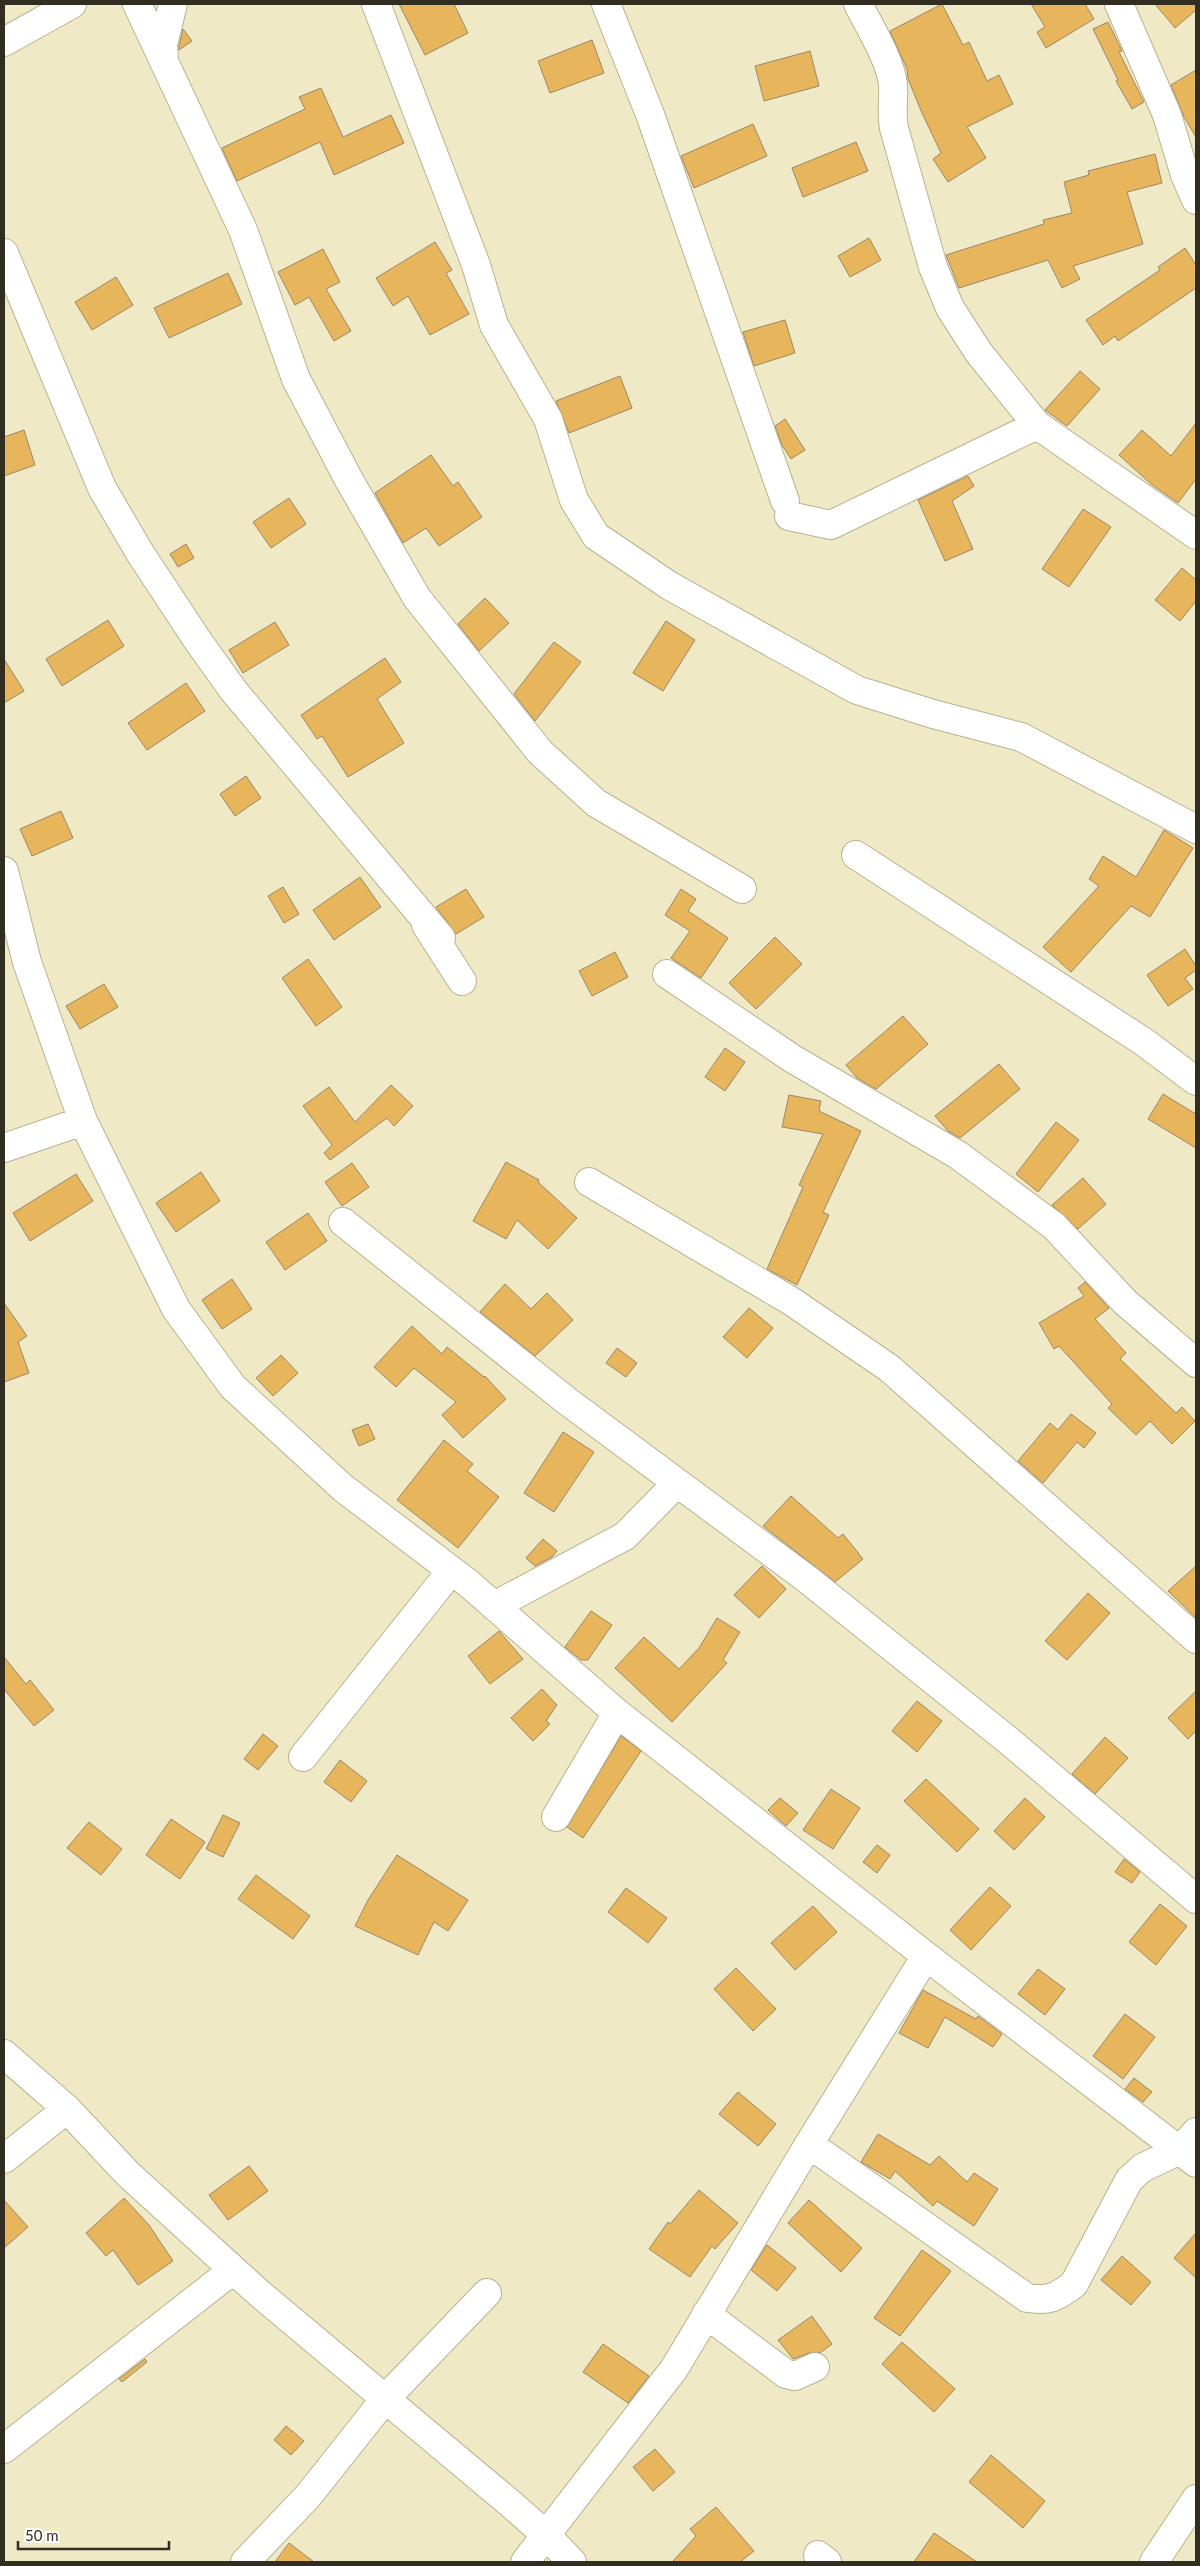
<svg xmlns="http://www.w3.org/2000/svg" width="1200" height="2566" viewBox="0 0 1200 2566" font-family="Lato,sans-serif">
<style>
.building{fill:#e7b55b;stroke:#9a876a}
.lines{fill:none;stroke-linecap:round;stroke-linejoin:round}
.minor-casing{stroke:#b9b28f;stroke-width:30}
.minor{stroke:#fff;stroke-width:28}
</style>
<rect width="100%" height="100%" fill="#f0e9c5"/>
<path class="building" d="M399,4H454L468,33L425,55Z
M942,4L963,45L969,42L987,81L999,75L1013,104L967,127L986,158L948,182L933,159L941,153L922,113L908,79L907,69L890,31Z
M1031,4H1085L1094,19L1046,48L1037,32L1045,27Z
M1155,4H1196V10L1175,28Z
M1108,22L1122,51L1119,52L1144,102L1132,109L1116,81L1118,80L1093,29Z
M183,29L192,41L179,50V46Z
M592,40L604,73L550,93L538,61Z
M810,51L819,86L764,101L755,66Z
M1196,70V137L1184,117L1171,85Z
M321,88L343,137L391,115L404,143L334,175L320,142L237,181L222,148L305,109L299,97Z
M753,124L767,156L694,188L681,156Z
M856,142L868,171L803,197L792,168Z
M1155,154L1162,183L1127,192L1143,244L1073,266L1080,279L1062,288L1048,260L959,288L946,255L1044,224L1043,220L1072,213L1064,182L1089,175L1088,171Z
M869,238L881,260L850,277L838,256Z
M435,242L452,270L446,273L469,314L430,335L408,296L393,306L376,278Z
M1185,248L1196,265V288L1118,341L1115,336L1103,345L1086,320L1160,270L1158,267Z
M323,249L340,282L326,289L351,331L334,341L309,297L295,305L278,272Z
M228,273L242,304L169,338L154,308Z
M116,277L133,305L92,330L75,302Z
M785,320L795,353L754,366L743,332Z
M1080,371L1100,389L1067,426L1045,410Z
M620,376L632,408L569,433L556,401Z
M785,419L805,450L791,459L782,445L775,426Z
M1196,423V479L1178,503L1151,484L1119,455L1142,430L1171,456Z
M24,430L35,465L4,476V437Z
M431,455L453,486L458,482L482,517L439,546L426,528L403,543L375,493Z
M968,476L974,486L952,501L973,549L945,561L918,500Z
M289,498L306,524L271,548L253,522Z
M1083,509L1111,527L1069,587L1042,569Z
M186,544L194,558L178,567L170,554Z
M1182,568L1196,580V601L1180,621L1155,600Z
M485,598L509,623L479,651L458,624Z
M108,620L124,646L62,686L46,659Z
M666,621L695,640L663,691L633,673Z
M275,622L289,645L243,673L229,650Z
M554,642L581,662L535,721L514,694Z
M385,658L401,682L377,699L404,743L348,777L322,736L317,739L301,715Z
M4,659L24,691L4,703Z
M186,683L205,711L147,750L128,723Z
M246,776L261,798L235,816L220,794Z
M61,811L73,838L32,856L20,829Z
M1164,830L1193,848L1150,917L1131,906L1071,972L1043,947L1099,886L1089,879L1103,856L1136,877Z
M360,877L381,907L334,940L313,910Z
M283,887L299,914L284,923L268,896Z
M466,889L484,917L456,934L436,907Z
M681,889L696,899L688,911L728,938L701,978L671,958L690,931L665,915Z
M775,937L802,964L756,1009L729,983Z
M1185,949L1196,966V970L1185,978L1193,989L1168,1006L1147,975Z
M615,952L628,977L592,996L579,971Z
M308,959L342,1007L316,1026L282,978Z
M104,984L118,1007L80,1029L66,1006Z
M903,1016L928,1044L876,1089L857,1078L846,1065Z
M725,1048L745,1062L725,1091L705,1077Z
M999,1064L1020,1089L960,1138L948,1131L935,1116Z
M391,1085L413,1106L394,1126L387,1118L330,1160L324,1153L332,1145L303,1106L329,1087L355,1122Z
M1163,1094L1196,1114V1148L1148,1119Z
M789,1095L821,1101L819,1111L861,1131L823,1212L829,1215L797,1285L767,1269L803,1187L799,1185L823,1134L782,1127Z
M1056,1122L1079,1140L1038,1192L1016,1174Z
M506,1162L539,1180L538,1182L577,1218L548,1249L517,1220L506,1239L473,1221Z
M352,1163L369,1187L342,1206L325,1182Z
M201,1172L220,1201L176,1232L156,1203Z
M76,1174L93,1201L30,1241L13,1213Z
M1083,1178L1106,1204L1078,1229L1052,1205Z
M308,1213L327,1241L285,1270L266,1242Z
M232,1279L252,1309L222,1329L202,1300Z
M1085,1282L1109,1308L1095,1319L1126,1353L1120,1359L1176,1413L1182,1407L1195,1421L1172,1444L1150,1421L1136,1435L1108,1408L1112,1404L1059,1346L1054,1349L1039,1323L1084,1296L1078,1288Z
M505,1284L531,1309L547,1293L573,1320L535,1356L480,1312Z
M4,1303L27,1336L18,1342L29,1373L4,1382Z
M749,1308L773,1328L747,1358L723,1337Z
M412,1326L442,1354L447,1347L484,1377L485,1376L506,1399L463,1438L442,1415L456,1402L414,1368L396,1387L374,1367Z
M617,1348L637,1363L626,1377L606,1363Z
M281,1355L298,1373L273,1396L256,1378Z
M1071,1414L1096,1433L1084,1448L1077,1442L1043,1483L1018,1461L1050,1423L1058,1430Z
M368,1424L375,1439L359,1446L352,1430Z
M563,1432L594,1452L554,1512L524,1493Z
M444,1440L473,1464L467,1471L499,1497L458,1548L397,1500Z
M791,1496L838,1538L843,1534L863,1559L835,1582L763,1526Z
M543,1539L557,1551L552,1557L535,1566L526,1558Z
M762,1566L786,1589L759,1618L734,1595Z
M1196,1566V1618L1168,1591Z
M1088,1593L1110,1613L1067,1660L1045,1641Z
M591,1611L612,1625L588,1660H581L565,1647Z
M717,1618L740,1632L723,1660L727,1663L672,1722L615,1668L644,1637L679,1669L699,1648Z
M499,1631L523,1659L490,1684L468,1656Z
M4,1657L26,1684L30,1680L54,1710L34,1726L4,1689Z
M542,1689L557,1705L546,1721L550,1724L533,1741L511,1718Z
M1196,1691V1731L1188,1739L1168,1718Z
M917,1701L942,1721L917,1752L892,1731Z
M263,1734L278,1746L258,1770L244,1759Z
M621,1736L641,1751L583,1838L567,1827Z
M1105,1737L1128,1758L1095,1794L1072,1774Z
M340,1760L367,1781L351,1802L324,1782Z
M926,1779L979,1829L957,1852L904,1801Z
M831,1789L860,1808L833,1849L803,1830Z
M780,1798L798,1813L786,1826L768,1810Z
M1025,1798L1045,1817L1014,1850L994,1831Z
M223,1815L240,1823L223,1857L206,1849Z
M171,1819L205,1842L180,1879L146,1855Z
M89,1822L122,1849L101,1875L67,1848Z
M877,1845L890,1855L877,1873L863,1862Z
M397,1855L468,1900L448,1931L434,1922L418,1955L355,1926L368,1900Z
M1124,1859L1140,1872L1132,1883L1115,1872Z
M256,1875L310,1916L293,1939L238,1899Z
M990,1887L1011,1906L971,1950L950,1930Z
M626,1888L667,1918L648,1943L608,1912Z
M1160,1904L1187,1926L1156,1965L1129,1942Z
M813,1906L837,1932L795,1970L771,1943Z
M736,1968L776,2009L753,2031L714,1989Z
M1038,1969L1065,1989L1045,2015L1018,1994Z
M923,1990L976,2019L978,2016L1002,2034L993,2047L945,2017L928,2048L899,2033Z
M1125,2014L1155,2037L1123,2079L1093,2056Z
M1134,2078L1152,2092L1143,2102L1125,2089Z
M738,2092L776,2124L758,2146L719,2114Z
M878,2134L930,2165L939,2156L967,2182L974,2173L998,2189L974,2226L937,2201L933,2206L895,2171L890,2179L861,2162Z
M249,2166L268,2191L228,2220L209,2195Z
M699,2190L738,2223L715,2249L712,2246L690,2277L649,2249L668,2222L670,2224Z
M124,2198L149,2225L173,2261L138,2285L113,2250L106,2256L86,2233Z
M4,2200L28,2227L4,2248Z
M809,2200L862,2248L841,2272L788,2223Z
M1196,2233V2278L1174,2258Z
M767,2245L796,2268L777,2291L751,2270Z
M922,2250L951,2271L900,2336L874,2318Z
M1122,2256L1151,2282L1131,2305L1101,2280Z
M812,2316L832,2344L820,2353H809L793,2359L778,2340Z
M902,2342L955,2389L934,2412L882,2364Z
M603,2344L649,2376L628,2403L583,2372Z
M145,2359L147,2362L122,2382L119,2379Z
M286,2426L304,2441L291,2455L274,2440Z
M655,2449L675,2472L653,2491L633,2467Z
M991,2455L1045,2501L1023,2528L969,2482Z
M716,2507L754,2551L740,2562H672L696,2536L690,2529Z
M934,2533L977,2562H914Z
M289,2543L314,2562H275Z"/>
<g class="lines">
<defs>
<path id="minor" d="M137,4L243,230L296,379L349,480L417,598L540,752L596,803L742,889
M376,4L476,265L494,325L548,419L574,500L596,536L670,586L857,690L933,714L1021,737L1196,829
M606,4L651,117L785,501
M858,4C869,26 891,61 893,85C894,100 891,113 894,128L933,267L950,308L979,353L1037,425L1196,535
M1119,4L1167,115L1185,175L1196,200
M4,42L72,4
M164,62L163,44L173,4
M4,253L102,488L140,553L198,641L233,690L441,938
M789,516L831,525L1037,425
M856,855L1144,1042L1196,1081
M4,871L27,962L83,1121L176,1309L233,1387L343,1488L468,1583L617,1713L926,1956L1196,2163
M426,925L462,981
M667,974L793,1059L958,1155L1054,1226L1125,1302L1196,1363
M4,1148L83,1121
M589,1182L791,1301L889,1368L1196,1639
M343,1222L567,1401L807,1579L1009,1741L1196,1899
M494,1606L625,1536L677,1483
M303,1757L451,1571
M556,1817L617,1713
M4,2054L67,2109L128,2174L260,2294L511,2504L547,2536L572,2562
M809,2144L1027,2298C1049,2301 1056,2298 1074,2284L1129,2180L1142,2168L1180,2150L1196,2132
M4,2159L67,2109
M706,2314L786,2374L795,2376L815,2367
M4,2449L233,2270
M818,2555L827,2562
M245,2562L308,2496L385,2399L487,2293
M525,2562L674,2369L809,2144L926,1956
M1154,2562L1196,2499"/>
</defs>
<use href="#minor" class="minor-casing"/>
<use href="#minor" class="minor"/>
</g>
<rect width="1200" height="2566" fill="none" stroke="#312e21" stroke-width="10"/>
<path d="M18 2541v8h151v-8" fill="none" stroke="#312e21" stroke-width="2.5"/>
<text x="25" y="2541" font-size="15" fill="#312e21" stroke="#ffffff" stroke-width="4" paint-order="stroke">50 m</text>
</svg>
